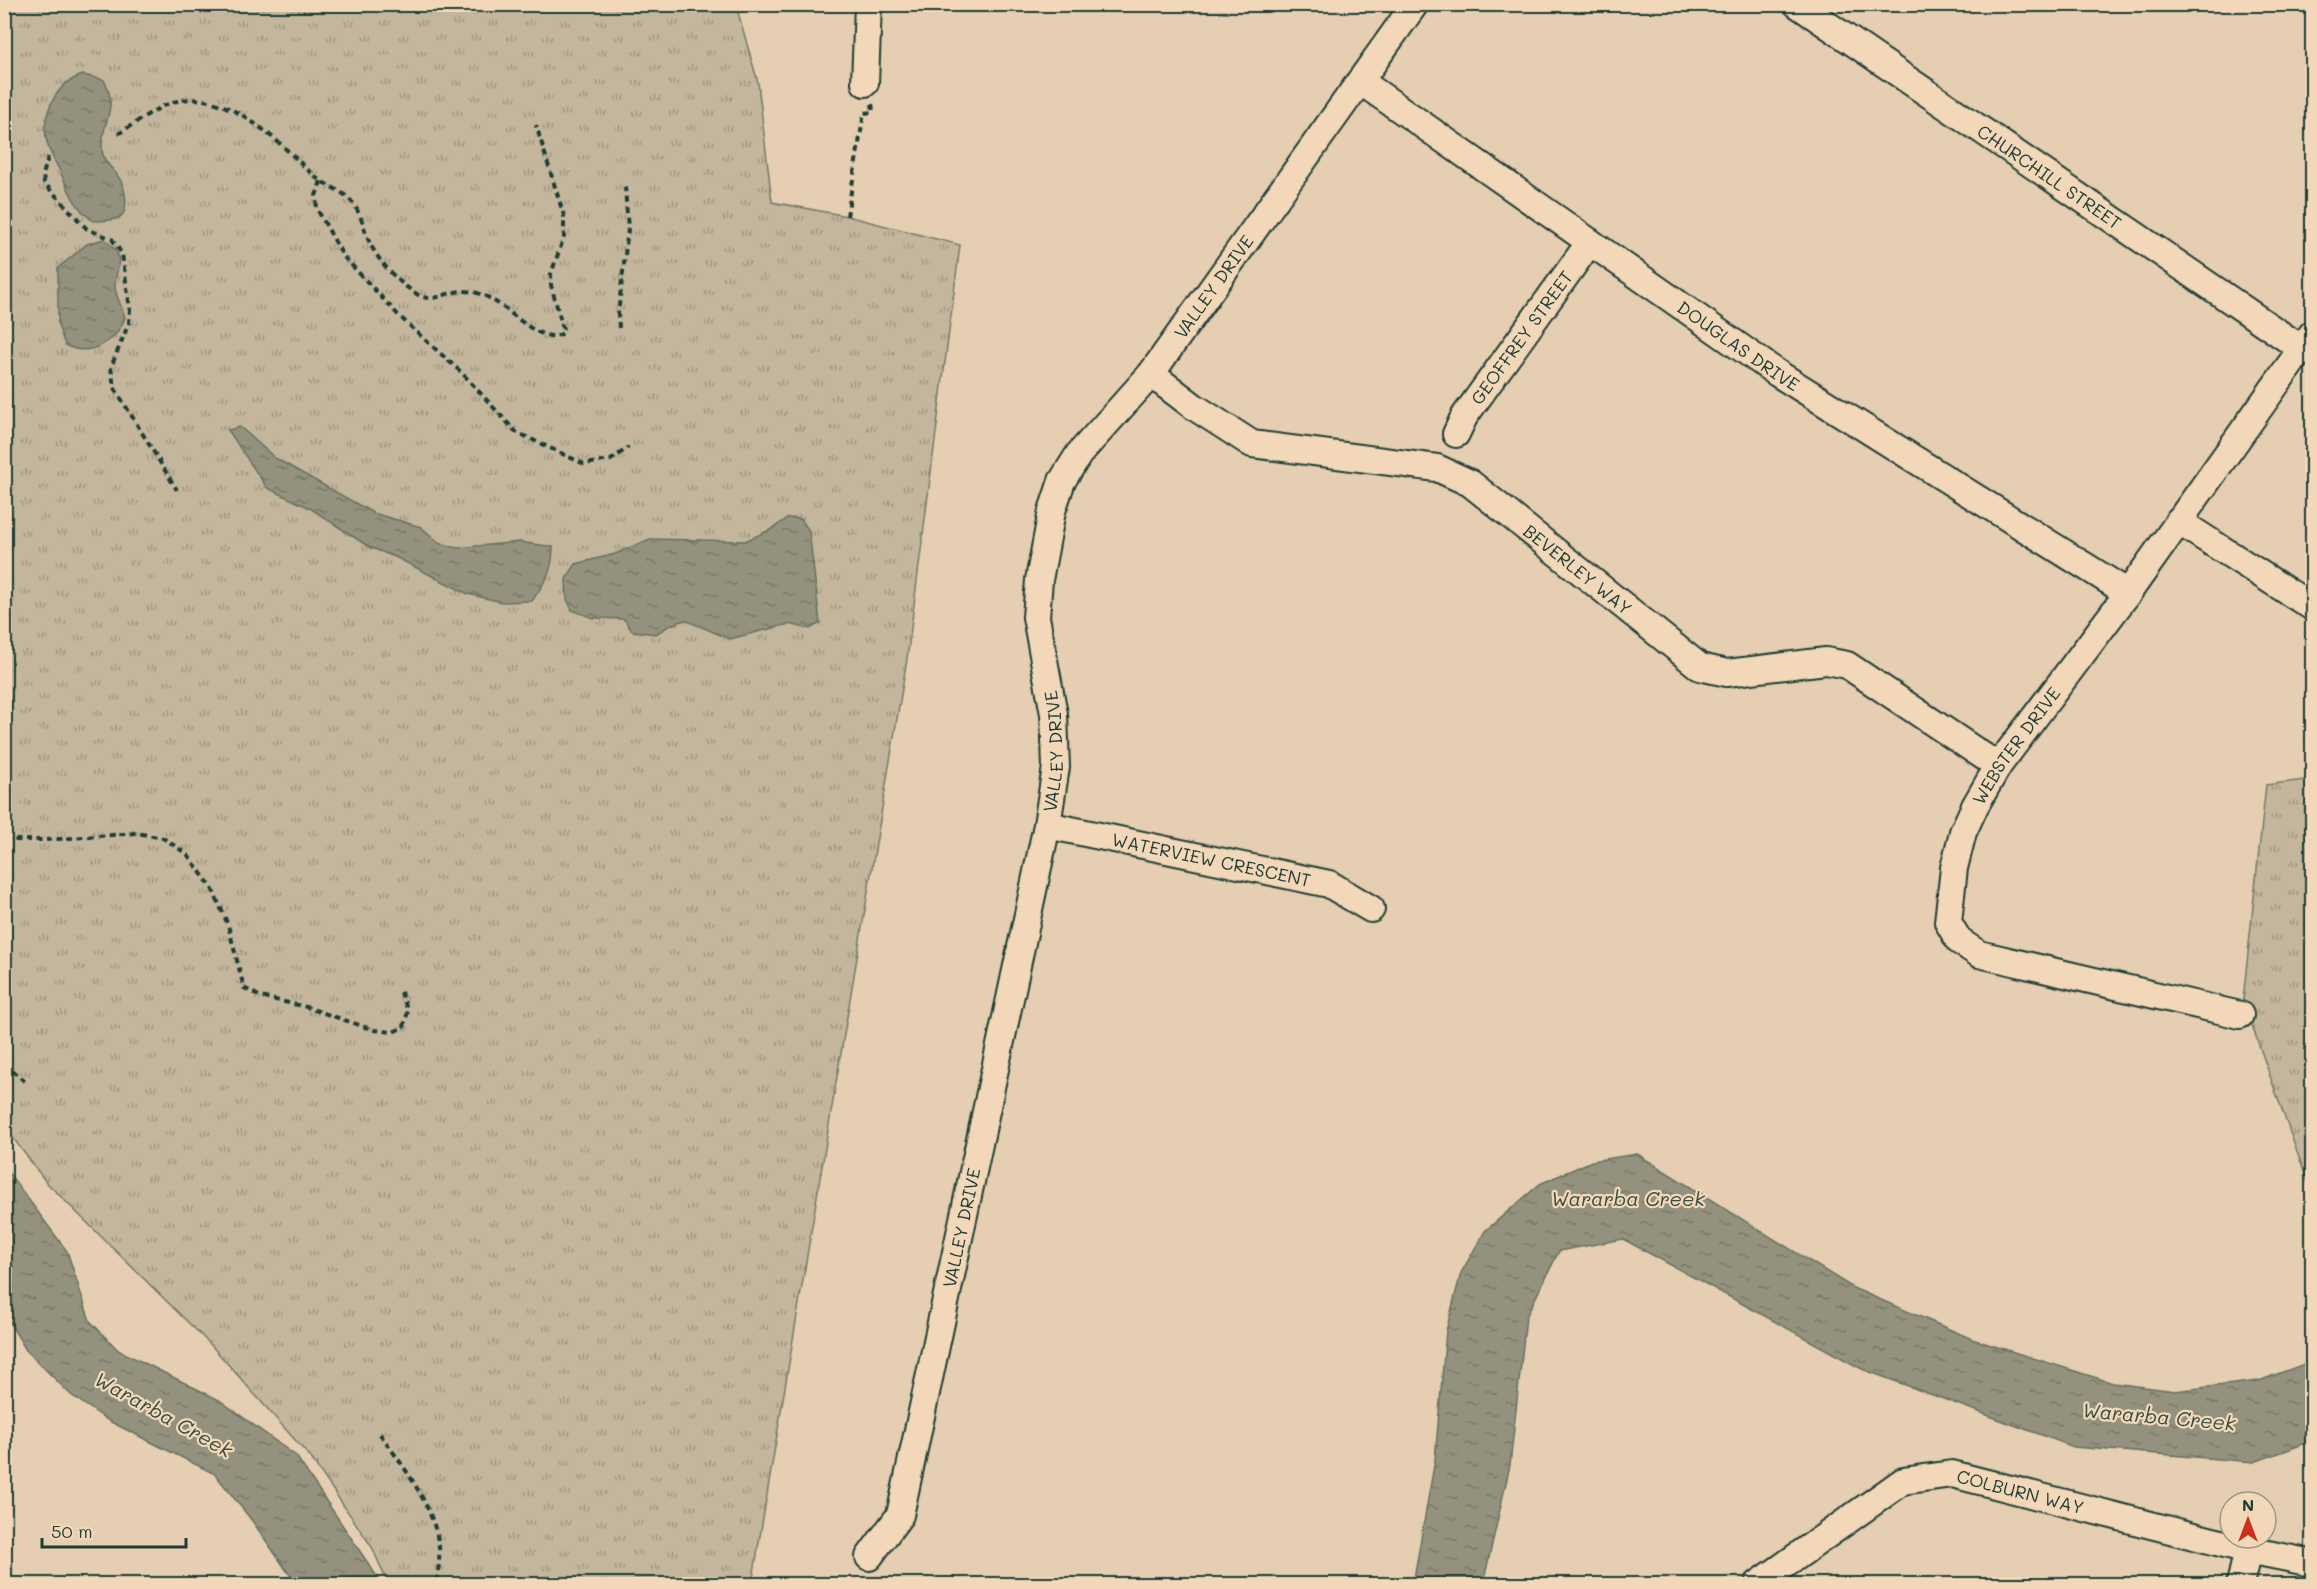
<svg xmlns="http://www.w3.org/2000/svg" width="2317" height="1589" viewBox="0 0 2317 1589" font-family="Mali,sans-serif">
<style>
.grass{fill:url(#grass-tufts);stroke:#727a68;stroke-width:1.5}
.water{fill:url(#water-ripples);stroke:#657060;stroke-width:1.5}
.lines{fill:none;stroke-linecap:round;stroke-linejoin:round}
.minor-casing{stroke:#1f3d34;stroke-width:30}
.path{stroke:#1f3d34;stroke-width:4;stroke-dasharray:6 4.5;stroke-linecap:butt}
.minor{stroke:#f2d7b9;stroke-width:26}
.labels{text-anchor:middle;dominant-baseline:central;stroke-width:4.5;stroke-linejoin:round;paint-order:stroke}
.street-label{font-size:18px;fill:#1f3d34;stroke:#f2d7b9}
.water-label{font-size:20px;font-style:italic;fill:#364e43;stroke:#f2d7b9}
</style>
<defs>
<pattern id="grass-tufts" width="24" height="20" patternUnits="userSpaceOnUse" patternTransform="scale(1.5)"><rect width="24" height="20" fill="#c4b69c"/><path d="M3 7l-1-3M5 7V3M7 7l1-3M15 17l-1-3M17 17v-4M19 17l1-3" fill="none" stroke="#9f9580"/></pattern>
<pattern id="water-ripples" width="26" height="14" patternUnits="userSpaceOnUse" patternTransform="scale(1.5)"><rect width="26" height="14" fill="#94927e"/><path d="M2 4q2-2 4 0t4 0M15 11q2-2 4 0t4 0" fill="none" stroke="#787868"/></pattern>
</defs>
<rect width="100%" height="100%" fill="#e5ceb1"/>
<filter id="ink" filterUnits="userSpaceOnUse"><feTurbulence type="fractalNoise" baseFrequency=".0167" numOctaves="2"/><feDisplacementMap in="SourceGraphic" scale="12" xChannelSelector="R" yChannelSelector="G"/><feConvolveMatrix kernelMatrix="1 2 1 2 8 2 1 2 1" color-interpolation-filters="sRGB"/></filter>
<g filter="url(#ink)">
<path class="grass" d="M5,5H736L758,83L772,202L847,216L960,245L907,659L752,1584H388L372,1547L311,1458L211,1345L46,1182L5,1127Z
M2312,779V1194L2243,1000L2266,785Z"/>
<path class="water" d="M83,75L104,80C119,109 102,120 102,147C102,163 112,166 119,178C125,187 130,210 120,217C113,221 100,221 93,221C76,209 68,190 60,171C56,163 51,155 48,146C39,119 54,83 83,75Z
M104,239C128,258 116,263 115,286C115,296 123,308 125,318C116,342 90,358 65,345L58,325V268L87,244Z
M240,427L275,458L373,513L421,527L439,543L457,548L520,542L553,547C553,571 545,582 532,601L502,602L468,594L395,557L369,547L310,508L267,488L228,430Z
M788,518L801,519L809,531L820,623L810,629L789,624L730,639L685,620L670,625L656,634L632,631L624,619L593,618L572,610L567,599L566,579L576,564L615,554L650,539L745,541L770,530Z
M1637,1154L1853,1288L1972,1339L2113,1383L2175,1391L2259,1381L2312,1361V1441L2254,1462L2074,1447L1862,1369L1623,1239L1559,1251L1526,1317L1510,1465L1483,1584H1413L1435,1460L1446,1331L1461,1273L1485,1231L1540,1184L1592,1161Z
M5,1168L67,1251L90,1321L118,1350L219,1400L296,1456L382,1584H296L253,1522L215,1474L109,1421L71,1395L26,1350L5,1315Z"/>
<g class="lines">
<defs>
<g id="minor">
<path id="s1" d="M1797,4L2302,349"/>
<path id="s2" d="M1360,81L1777,373L2128,593"/>
<path d="M865,83L868,4"/>
<path id="s3" d="M1151,374L1193,406L1252,444L1437,468L1470,483L1700,667L1727,673L1826,661L1847,665L1998,766"/>
<path id="s4" d="M1456,434L1464,417L1590,242"/>
<path d="M2178,521L2312,607"/>
<path id="s5" d="M1047,825L1329,884L1371,909"/>
<path id="s6" d="M2240,1015L1979,954L1959,941L1948,922L1954,868L1963,832L1975,806L1998,766L2128,593L2312,334"/>
<path id="s7" d="M869,1557L900,1515L1047,825L1056,767L1054,714L1036,617L1039,580L1052,511L1062,481L1079,454L1151,374L1415,4"/>
<path id="s8" d="M1758,1584L1903,1481L1952,1474L2248,1550L2312,1563"/>
<path d="M2240,1584L2248,1550"/>
</g>
</defs>
<use href="#minor" class="minor-casing"/>
<path class="path" d="M118,134C134,124 151,111 168,104C221,82 278,141 312,174C325,187 344,189 355,206C361,216 364,228 368,239C377,260 394,278 412,291C434,307 443,291 464,291C476,291 487,296 497,303C515,314 543,346 563,333V329L551,285V274L564,237V216L536,125
M48,157L43,175L44,183L87,229L112,239L122,254L130,309L129,323L111,367L114,387L177,490
M321,181L316,196L317,209L343,256L400,317L462,373L516,432L584,464L611,460L629,447
M847,216L864,113L873,112L872,103
M619,328L618,314L628,229L625,187
M4,840H45L137,833L163,838L187,854L212,888L228,925L244,988L261,997L303,1006L374,1030L393,1032L404,1027L408,1011L400,990
M4,1064L28,1084
M380,1434C404,1467 434,1506 439,1547C440,1559 438,1572 437,1584"/>
<use href="#minor" class="minor"/>
</g>
</g>
<g class="labels">
<g class="street-label">
<text stroke="none"><textPath href="#s1" startOffset="306">CHURCHILL STREET</textPath></text>
<text stroke="none"><textPath href="#s7" startOffset="1354">VALLEY DRIVE</textPath></text>
<text stroke="none"><textPath href="#s4" startOffset="117">GEOFFREY STREET</textPath></text>
<text stroke="none"><textPath href="#s2" startOffset="462">DOUGLAS DRIVE</textPath></text>
<text stroke="none"><textPath href="#s3" startOffset="484">BEVERLEY WAY</textPath></text>
<text stroke="none"><textPath href="#s6" startOffset="507">WEBSTER DRIVE</textPath></text>
<text stroke="none"><textPath href="#s7" startOffset="832">VALLEY DRIVE</textPath></text>
<text stroke="none"><textPath href="#s5" startOffset="168">WATERVIEW CRESCENT</textPath></text>
<text stroke="none"><textPath href="#s7" startOffset="346">VALLEY DRIVE</textPath></text>
<text stroke="none"><textPath href="#s8" startOffset="298">COLBURN WAY</textPath></text>
</g>
<g class="water-label">
<text x="1628" y="1198">Wararba Creek</text>
<text transform="translate(164 1414) rotate(29)">Wararba Creek</text>
<text transform="translate(2159 1416) rotate(5)">Wararba Creek</text>
</g>
</g>
<rect width="2317" height="1589" fill="none" stroke="#f2d7b9" stroke-width="24"/>
<rect x="12" y="12" width="2293" height="1565" fill="none" stroke="#1f3d34" stroke-width="2" filter="url(#ink)"/>
<g transform="translate(2248 1520)"><circle r="28" fill="#f2d7b9" stroke="#9e9984" stroke-width="1.5"/>
<path d="M0-4.5L10 22L0 15L-10 22Z" fill="#c8321e"/>
<text y="-9" font-size="16" font-weight="bold" text-anchor="middle" fill="#1f3d34">N</text>
</g>
<path d="M42 1538v9h144v-9" fill="none" stroke="#1f3d34" stroke-width="3"/>
<text x="51" y="1538" font-size="18" fill="#1f3d34" stroke="#f2d7b9" stroke-width="4.5" paint-order="stroke">50 m</text>
</svg>
